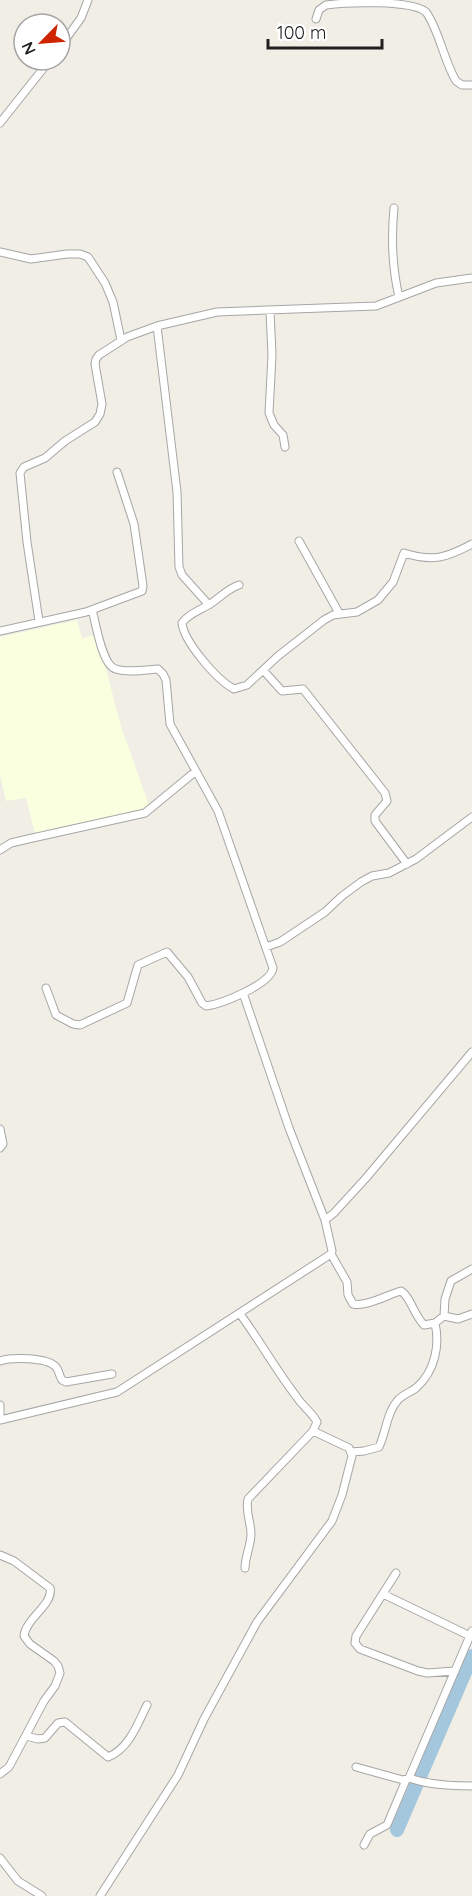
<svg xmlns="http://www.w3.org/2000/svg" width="472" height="1896" viewBox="0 0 472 1896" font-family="Quicksand,sans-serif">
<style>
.education{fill:#f9ffdf}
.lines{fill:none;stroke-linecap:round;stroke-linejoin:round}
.river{stroke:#a5c7dd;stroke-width:14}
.minor-casing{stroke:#a6a6a6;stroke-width:9}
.minor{stroke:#fff;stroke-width:7}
</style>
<rect width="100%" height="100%" fill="#f0eee5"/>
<path class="education" d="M77,620L82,638L97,635L121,726L150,808L35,834L26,798L6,801L0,775V637Z"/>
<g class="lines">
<path class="river" d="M397,1830L472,1656"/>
<defs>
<path id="minor" d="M316,19L319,10L326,5C348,2 411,0 426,12C439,30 444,61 456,81L462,85H472
M60,47L81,18L88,0
M0,123L50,60
M394,208C391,239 392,267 399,297
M0,252L31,259L67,254H80L88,257L105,283L113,302L121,340
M270,311L272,355L269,413L274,425L283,435L285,447
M157,326L177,492L179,567L182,575L209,605
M299,541L339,613
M239,585C227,589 221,597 210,604C201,610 189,613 182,623C184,642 217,680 234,689L247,685L278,656L324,620L333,615L357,612L378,600L393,582L404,553C433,562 446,558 472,544
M39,621L27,542L20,473L24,467L45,458L65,441L95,422L100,414L102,404L95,364L96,359L99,355L127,337L157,326L217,312L376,306L436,283L472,278
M0,631L86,612L142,591L143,586L134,524L117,472
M263,670L282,691L303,689L385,793L387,801L375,815V821L407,864
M0,850L11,843L28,839L145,813L196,771
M266,947L280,942L325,912L342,896L361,882L372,876L389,873L416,859L472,817
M46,988L56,1015L73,1024L80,1025L127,1003L138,965L167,952L188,977L202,1003L206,1006C222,1004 271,984 273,968L218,811L170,724L166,680L163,674L158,669C145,670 128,673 116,669C102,666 96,623 92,610
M0,1129L3,1144L0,1148
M325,1220L334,1213L366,1178L472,1052
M331,1254L347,1282L348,1295L353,1304C366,1307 387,1295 401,1291C410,1296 414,1315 424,1325L435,1323L444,1316L445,1299L451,1281L472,1269
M444,1316L458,1319L472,1314
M0,1361C11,1357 47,1357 56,1367C59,1370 59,1376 62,1380L66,1382L112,1374
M0,1405V1420
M0,1420L117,1392L331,1254L332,1251L325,1220L289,1128L243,993
M351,1452L364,1451L379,1447C386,1432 387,1412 398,1400C403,1394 412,1392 417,1387C435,1371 440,1345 435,1323
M0,1555L14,1561L50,1588C54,1604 26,1618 24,1636L30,1644L54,1661L58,1666L60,1673L55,1686L44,1701L9,1767L0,1774
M245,1568C245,1557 251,1545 251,1534C251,1522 245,1512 248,1499L313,1431
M396,1573L356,1636L355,1643L360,1649L418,1671L427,1673L455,1671
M383,1594L470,1636
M26,1736L38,1739L45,1738L58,1723L65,1722L108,1757C129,1749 138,1723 147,1705
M356,1767L403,1780L409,1778L472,1631
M409,1778C430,1785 450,1786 472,1786
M364,1845L370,1834L387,1825L406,1780
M0,1858L18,1881L42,1896
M100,1896L178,1775L204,1719L257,1622L332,1521L342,1495L352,1456L349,1448L313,1431L317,1422C312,1412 302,1406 296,1396C276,1370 260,1341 240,1314"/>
</defs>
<use href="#minor" class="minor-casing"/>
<use href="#minor" class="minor"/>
</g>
<g transform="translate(42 42) rotate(245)"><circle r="28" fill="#ffffff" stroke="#a5a5a5" stroke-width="1.5"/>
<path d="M0-4.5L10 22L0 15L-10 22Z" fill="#ce2400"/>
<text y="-9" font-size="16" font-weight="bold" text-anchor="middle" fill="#1f1f1f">N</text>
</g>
<path d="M268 39v9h114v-9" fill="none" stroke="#1f1f1f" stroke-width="3"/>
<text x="277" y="39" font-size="18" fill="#1f1f1f" stroke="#ffffff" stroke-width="4.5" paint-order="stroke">100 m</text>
</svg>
